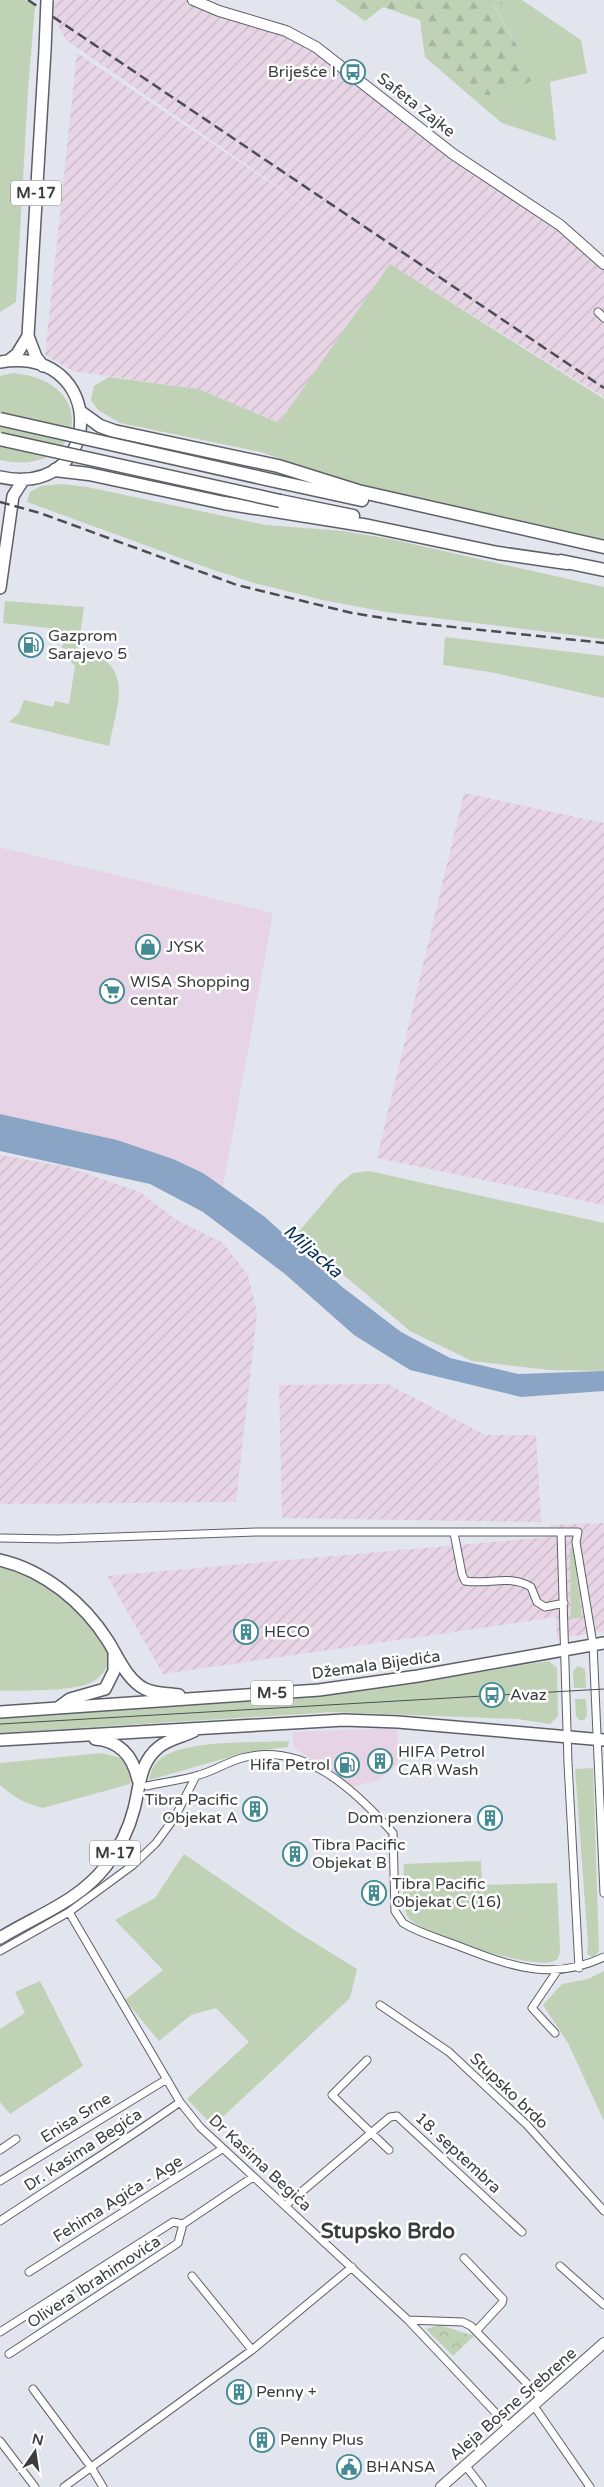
<svg xmlns="http://www.w3.org/2000/svg" width="604" height="2487" viewBox="0 0 604 2487" font-family="'Varela Round',sans-serif">
<style>
.commercial{fill:#e6d4e6}
.industrial{fill:url(#industrial-furrows)}
.green{fill:#bfd2b6}
.forest{fill:url(#forest-firs)}
.park{fill:url(#park-crowns)}
.water{fill:#89a4c4}
.lines{fill:none;stroke-linecap:round;stroke-linejoin:round}
.street-casing{stroke:#5e6068;stroke-width:9}
.secondary-casing{stroke:#5e6068;stroke-width:12}
.primary-casing{stroke:#5e6068;stroke-width:14}
.highway-casing{stroke:#5e6068;stroke-width:15}
.street{stroke:#fff;stroke-width:7}
.secondary{stroke:#fff;stroke-width:10}
.primary{stroke:#fff;stroke-width:11}
.highway{stroke:#fff;stroke-width:12}
.tram{stroke:#4c4d51;stroke-width:1}
.rail{stroke:#4c4d51;stroke-width:2.5;stroke-dasharray:10 5;stroke-linecap:butt}
.primary-bridge-casing{stroke:#5e6068;stroke-width:14;stroke-linecap:butt}
.highway-bridge-casing{stroke:#5e6068;stroke-width:15;stroke-linecap:butt}
.primary-bridge{stroke:#fff;stroke-width:11}
.highway-bridge{stroke:#fff;stroke-width:12}
.labels{text-anchor:middle;dominant-baseline:central;stroke-width:5;stroke-linejoin:round;paint-order:stroke}
.shield{fill:#fff;stroke:#767679;stroke-width:1}
.shield-label{font-size:15px;font-weight:bold;fill:#3b3c3f}
.poi-label{font-size:16px;fill:#3b3c3f;stroke:#fff;text-anchor:start}
.street-label{font-size:16px;fill:#3b3c3f;stroke:#fff}
.water-label{font-size:18px;font-style:italic;fill:#032e57;stroke:#fff}
.district-label{font-size:21px;font-weight:bold;fill:#3b3c3f;stroke:#fff}
</style>
<defs>
<pattern id="industrial-furrows" width="10" height="10" patternUnits="userSpaceOnUse" patternTransform="scale(1.25)"><rect width="10" height="10" fill="#e7d4e4"/><path d="M-1 1l2-2M0 10L10 0M9 11l2-2" fill="none" stroke="#c7b7c5"/></pattern>
<pattern id="forest-firs" width="22" height="20" patternUnits="userSpaceOnUse" patternTransform="scale(1.25)"><rect width="22" height="20" fill="#bfd2b6"/><path d="M5 1l3.5 6h-7zM16 11l3.5 6h-7z" fill="#a5b59e"/></pattern>
<pattern id="park-crowns" width="20" height="18" patternUnits="userSpaceOnUse" patternTransform="scale(1.25)"><rect width="20" height="18" fill="#bfd2b6"/><path d="M2 6a3 3 0 1 1 6 0M12 15a3 3 0 1 1 6 0" fill="none" stroke="#a5b59e"/></pattern>
</defs>
<rect width="100%" height="100%" fill="#e2e4ee"/>
<path class="commercial" d="M0,847L273,913L223,1187L203,1173L173,1159L117,1140L0,1114Z
M398,1728L397,1765L376,1781L353,1787L293,1747V1732Z"/>
<path class="industrial" d="M55,0H193L286,31L501,186L604,265V397L390,264L279,423L198,389L73,371L45,355L77,53L341,230L66,40L54,18Z
M464,793L604,823V1205L377,1158Z
M0,1155L67,1167L140,1192L175,1219L223,1243L248,1275L257,1313L236,1502L0,1504Z
M388,1384L485,1435H536L541,1522L282,1518L279,1385Z
M604,1523V1631L557,1639L556,1617L163,1674L107,1576L551,1537L550,1525Z"/>
<path class="green" d="M0,0H25L35,6L28,90L16,302L0,312Z
M522,0L581,40L587,73L550,82L556,141L502,123L469,95H503L521,52L493,4Z
M390,264L604,399V546L363,489L261,452L120,423L98,410L91,400L94,386L109,377L198,389L279,423Z
M13,373C103,381 83,479 0,460V376Z
M62,484L87,487L266,525L343,531L390,539L604,587V639L386,612L323,600L254,583L208,568L27,502L30,492L41,486Z
M5,601L84,607L78,650C137,661 117,704 109,746L9,722L19,713L24,700L53,707L55,701L69,704L75,666L61,652L64,638L48,634L49,628L3,623Z
M445,637L604,656V698L490,672L443,665Z
M369,1171L604,1223V1371L550,1370L472,1361L410,1331L296,1235L339,1184L353,1173Z
M570,1548H573L582,1617L571,1619Z
M0,1564C20,1570 38,1578 55,1590C72,1601 108,1639 109,1659C109,1669 100,1677 92,1682C74,1692 22,1690 0,1691Z
M549,1661L557,1668L558,1716L550,1724L518,1719L332,1712L0,1733V1717L323,1696Z
M578,1666L585,1669L586,1688H574L573,1671Z
M575,1699H586L587,1716L584,1720H579L576,1716Z
M289,1741L288,1747L247,1752L149,1780C151,1772 153,1765 160,1759C184,1739 256,1743 289,1741Z
M102,1753L125,1759L131,1774L130,1784L43,1808C26,1804 13,1797 0,1785V1763Z
M593,1768L599,1950L596,1955L592,1957L587,1954L588,1944L575,1769Z
M184,1854L294,1930L357,1969L350,1998L213,2126L187,2099L249,2042L216,2008L191,2015L159,2041L125,2000L163,1970L115,1920L155,1898Z
M481,1861L482,1885L557,1883L560,1948C560,1954 559,1961 551,1962C529,1968 420,1935 408,1917C400,1904 404,1879 404,1864Z
M604,1971V2121L568,2043L543,2005L562,1984L588,1979Z
M40,1981L83,2066L10,2114L0,2102V2029L25,2013L15,1992Z"/>
<path class="forest" d="M335,0H521L493,5L521,52L531,81L503,95H469L425,57L420,20L383,7L365,21Z"/>
<path class="park" d="M440,2325L474,2336L453,2356L426,2329Z"/>
<path class="water" d="M0,1114L117,1140L173,1159L203,1173L265,1217L341,1286L401,1332L450,1358L518,1374L604,1371V1391L521,1397L410,1370L354,1335L285,1274L203,1212L150,1184L0,1151Z"/>
<g class="lines">
<defs>
<path id="street" d="M598,312L604,318
M454,1533L462,1574L465,1581C488,1585 510,1574 531,1587L537,1602L545,1607L564,1603
M561,1533L568,1763L579,1968
M0,1538L58,1539L257,1532H578L576,1542L593,1644L604,1893
M147,1786C164,1782 183,1780 199,1775C214,1771 227,1762 242,1758C304,1741 355,1790 393,1833L395,1911L403,1923C419,1933 438,1938 456,1945C508,1965 550,1983 604,1957
M69,1912L180,2102L200,2127L408,2320L463,2322L471,2326L542,2399
M0,1951L69,1912L133,1865L156,1843L175,1817L196,1776
M380,2005L449,2052L527,2125L604,2211
M555,2033L532,2008L557,1971
M367,2060L332,2095L389,2150
M0,2150L16,2139
M0,2181L167,2079
M286,2205L390,2117L397,2116L522,2232
M0,2221C60,2181 121,2144 180,2102
M464,2258L503,2299L502,2303L477,2330
M560,2266L604,2305
M29,2272L222,2149
M192,2276L252,2350
M408,2320L509,2427
M0,2332L173,2222L183,2224L253,2177
M9,2354L178,2243L183,2224
M33,2389L91,2467L103,2487
M534,2406L590,2487
M0,2441L35,2487
M465,2465L482,2487
M64,2487L252,2350L352,2267"/>
<path id="secondary" d="M193,0L219,11L286,31L316,47L453,154L560,225L604,264
M441,2487L604,2343"/>
<path id="primary" d="M8,361L17,354L28,336
M0,362C108,344 107,500 0,477
M43,366L36,357L28,336L45,50
M0,588L13,496L24,479
M0,1560C44,1570 84,1603 108,1641C118,1657 127,1680 145,1689C155,1694 167,1693 179,1695
M59,1707L70,1699L105,1689L114,1671V1654
M0,1712L319,1690L418,1676L604,1643
M95,1739C120,1741 133,1756 138,1780
M0,1740L344,1720L398,1722L604,1740
M0,1938C37,1915 78,1902 106,1866C119,1849 129,1829 134,1809C140,1786 139,1763 159,1747C169,1739 182,1737 194,1731"/>
<path id="highway" d="M82,413L100,426L114,431L278,466L358,491L604,547
M55,470L89,474L224,503L369,526L498,553L567,563
M284,483L362,500
M280,501L353,516
M561,561L604,570"/>
</defs>
<use href="#street" class="street-casing"/>
<use href="#secondary" class="secondary-casing"/>
<use href="#primary" class="primary-casing"/>
<use href="#highway" class="highway-casing"/>
<use href="#street" class="street"/>
<use href="#secondary" class="secondary"/>
<use href="#primary" class="primary"/>
<use href="#highway" class="highway"/>
<path class="tram" d="M0,1724L604,1689"/>
<path class="rail" d="M28,0L604,388
M0,502L40,513L237,585L352,613L415,623L604,643"/>
<defs>
<path id="primary-bridge" d="M45,50L47,0"/>
<path id="highway-bridge" d="M0,419L284,483
M0,439L280,501"/>
</defs>
<use href="#primary-bridge" class="primary-bridge-casing"/>
<use href="#highway-bridge" class="highway-bridge-casing"/>
<use href="#primary-bridge" class="primary-bridge"/>
<use href="#highway-bridge" class="highway-bridge"/>
</g>
<defs>
<symbol id="bus-ring" viewBox="-11 -11 22 22"><circle r="9.5" fill="#fff" stroke="#438a92" stroke-width="1.5"/><path d="M-5-6H5V4H4V6H2V4H-2V6H-4V4H-5ZM-3.5-4V0h7V-4ZM-3.5 1.2v1.5H-2V1.2ZM2 1.2v1.5H3.5V1.2Z" fill="#438a92"/></symbol>
<symbol id="fuel-ring" viewBox="-11 -11 22 22"><circle r="9.5" fill="#fff" stroke="#438a92" stroke-width="1.5"/><path d="M-5.5-6h7V0h2V4h1.3V-2.5L3-4.5l.8-.8L6-3V5H2.5V1h-1V6h-7ZM-4.2-4.7v3.2H.2V-4.7Z" fill="#438a92"/></symbol>
<symbol id="shop-ring" viewBox="-11 -11 22 22"><circle r="9.5" fill="#fff" stroke="#438a92" stroke-width="1.5"/><path d="M-5-2.5h2.3a2.7 3.5 0 0 1 5.4 0H5L5.5 6h-11ZM-1.5-2.5h3a1.5 2.3 0 0 0-3 0Z" fill="#438a92"/></symbol>
<symbol id="supermarket-ring" viewBox="-11 -11 22 22"><circle r="9.5" fill="#fff" stroke="#438a92" stroke-width="1.5"/><path d="M-6-5.5h2.5l.6 2H6L4.5 2H-2.5L-4.4-4H-6ZM-1.5 3.2a1.3 1.3 0 1 0 .1 0ZM3 3.2a1.3 1.3 0 1 0 .1 0Z" fill="#438a92"/></symbol>
<symbol id="building-ring" viewBox="-11 -11 22 22"><circle r="9.5" fill="#fff" stroke="#438a92" stroke-width="1.5"/><path d="M-4-6H4V6H1V3H-1V6H-4ZM-2.5-4.3h1.7v1.8h-1.7ZM.8-4.3h1.7v1.8H.8ZM-2.5-1h1.7V.8h-1.7ZM.8-1h1.7V.8H.8Z" fill="#438a92"/></symbol>
<symbol id="civic-ring" viewBox="-11 -11 22 22"><circle r="9.5" fill="#fff" stroke="#438a92" stroke-width="1.5"/><path d="M-.6-6.5H3V-4.5H.6V-3L4-1V1h2V6H-6V1h2V-1L-.6-3ZM-1.2 2.5V6h2.4V2.5Z" fill="#438a92"/></symbol>
</defs>
<g fill-rule="evenodd">
<use href="#bus-ring" x="339" y="58" width="28" height="28"/>
<use href="#fuel-ring" x="17" y="631" width="28" height="28"/>
<use href="#shop-ring" x="134" y="933" width="28" height="28"/>
<use href="#supermarket-ring" x="98" y="977" width="28" height="28"/>
<use href="#building-ring" x="232" y="1618" width="28" height="28"/>
<use href="#bus-ring" x="478" y="1681" width="28" height="28"/>
<use href="#building-ring" x="366" y="1747" width="28" height="28"/>
<use href="#fuel-ring" x="333" y="1751" width="28" height="28"/>
<use href="#building-ring" x="241" y="1795" width="28" height="28"/>
<use href="#building-ring" x="476" y="1804" width="28" height="28"/>
<use href="#building-ring" x="281" y="1840" width="28" height="28"/>
<use href="#building-ring" x="360" y="1879" width="28" height="28"/>
<use href="#building-ring" x="225" y="2378" width="28" height="28"/>
<use href="#building-ring" x="248" y="2426" width="28" height="28"/>
<use href="#civic-ring" x="335" y="2453" width="28" height="28"/>
</g>
<g class="labels">
<g class="shield">
<rect x="11" y="180.5" width="50" height="25" rx="4"/>
<rect x="251" y="1680.5" width="42" height="25" rx="4"/>
<rect x="90" y="1840.5" width="50" height="25" rx="4"/>
</g>
<g class="shield-label">
<text x="36" y="193">M-17</text>
<text x="272" y="1693">M-5</text>
<text x="115" y="1853">M-17</text>
</g>
<g class="poi-label">
<text x="336" y="72" text-anchor="end">Briješće I</text>
<text x="48" y="636">Gazprom<tspan x="48" dy="18">Sarajevo 5</tspan></text>
<text x="166" y="947">JYSK</text>
<text x="130" y="982">WISA Shopping<tspan x="130" dy="18">centar</tspan></text>
<text x="264" y="1632">HECO</text>
<text x="510" y="1695">Avaz</text>
<text x="398" y="1752">HIFA Petrol<tspan x="398" dy="18">CAR Wash</tspan></text>
<text x="330" y="1765" text-anchor="end">Hifa Petrol</text>
<text x="238" y="1800" text-anchor="end">Tibra Pacific<tspan x="238" dy="18">Objekat A</tspan></text>
<text x="472" y="1818" text-anchor="end">Dom penzionera</text>
<text x="312" y="1845">Tibra Pacific<tspan x="312" dy="18">Objekat B</tspan></text>
<text x="392" y="1884">Tibra Pacific<tspan x="392" dy="18">Objekat C (16)</tspan></text>
<text x="256" y="2392">Penny +</text>
<text x="280" y="2440">Penny Plus</text>
<text x="366" y="2467">BHANSA</text>
</g>
<g class="street-label">
<text transform="translate(416 105) rotate(38)">Safeta Zajke</text>
<text transform="translate(376 1665) rotate(-8)">Džemala Bijedića</text>
<text transform="translate(509 2091) rotate(44)">Stupsko brdo</text>
<text transform="translate(76 2118) rotate(-32)">Enisa Srne</text>
<text transform="translate(83 2150) rotate(-33)">Dr. Kasima Begića</text>
<text transform="translate(458 2153) rotate(43)">18. septembra</text>
<text transform="translate(260 2163) rotate(43)">Dr Kasima Begića</text>
<text transform="translate(118 2199) rotate(-32)">Fehima Agića - Age</text>
<text transform="translate(94 2282) rotate(-33)">Olivera Ibrahimovića</text>
<text transform="translate(513 2404) rotate(-41)">Aleja Bosne Srebrene</text>
</g>
<g class="water-label">
<text transform="translate(313 1251) rotate(41)">Miljacka</text>
</g>
<g class="district-label">
<text x="388" y="2231">Stupsko Brdo</text>
</g>
</g>
<g transform="translate(35 2452) rotate(13)" stroke="#ffffff" stroke-width="4" paint-order="stroke">
<path d="M0-4L9 19L0 12L-9 19Z" fill="#3b3c3f"/>
<text y="-8" font-size="14" font-weight="bold" text-anchor="middle" fill="#3b3c3f">N</text>
</g>
</svg>
